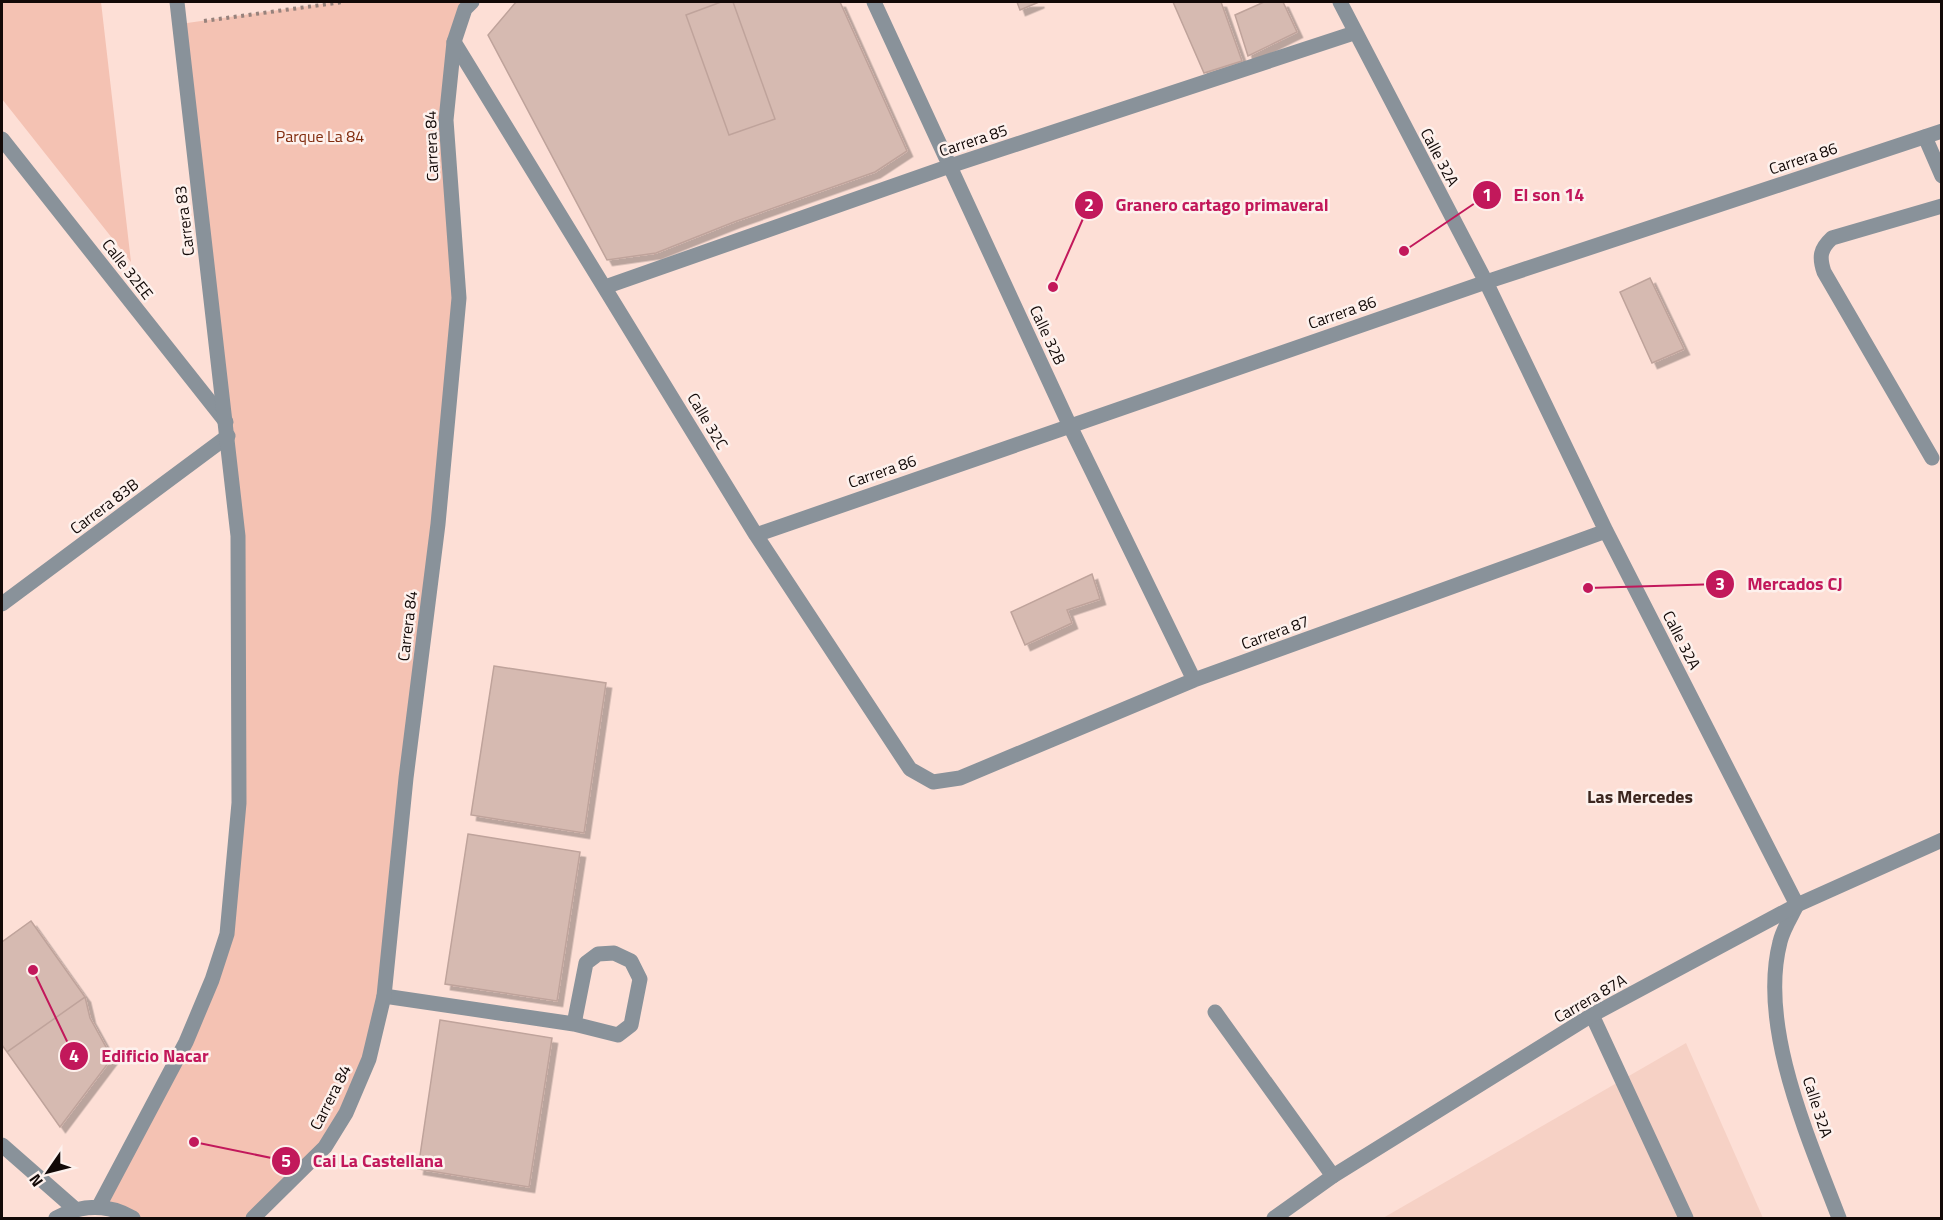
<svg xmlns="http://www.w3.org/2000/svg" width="1943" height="1220" viewBox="0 0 1943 1220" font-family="'Titillium Web',sans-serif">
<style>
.built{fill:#f6d1c5}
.green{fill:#f4c2b3}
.building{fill:#d6bab1;stroke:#bfa39b;stroke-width:1.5;filter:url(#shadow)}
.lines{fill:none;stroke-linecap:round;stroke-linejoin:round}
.path{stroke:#97827c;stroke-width:4;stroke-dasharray:3 4.5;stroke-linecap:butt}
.service{stroke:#89929a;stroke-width:15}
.minor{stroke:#89929a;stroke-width:15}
.tertiary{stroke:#89929a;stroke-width:15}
.labels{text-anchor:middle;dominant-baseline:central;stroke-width:5;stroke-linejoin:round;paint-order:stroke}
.park-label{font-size:16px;fill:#812c0e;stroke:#fdf1ed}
.street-label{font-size:16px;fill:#120907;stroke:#fdf1ed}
.neighbourhood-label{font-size:18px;font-weight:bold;fill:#3c261f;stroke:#fdf1ed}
.leader{fill:none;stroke:#c2185b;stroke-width:2}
.callout-dot{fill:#c2185b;stroke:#fdf1ed;stroke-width:2}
.mark-label{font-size:18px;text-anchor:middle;font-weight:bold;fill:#fff}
.callout-label{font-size:18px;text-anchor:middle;font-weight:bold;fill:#c2185b;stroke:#fdf1ed;stroke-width:5;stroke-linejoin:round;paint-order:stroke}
</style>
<defs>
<filter id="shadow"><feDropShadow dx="5.5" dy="5.5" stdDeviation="0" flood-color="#0004"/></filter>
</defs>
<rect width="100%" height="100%" fill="#fddfd6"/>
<path class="built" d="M1686,1043L1763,1218H1383Z"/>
<path class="green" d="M2,2H101L131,262L2,99Z
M336,2H472L465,9L446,120L459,298L384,996L352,1099L288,1185L251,1218H133L99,1206L199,1012L227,934L236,837L238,536L180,24Z"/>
<path class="building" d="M516,2H840L907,151L875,172L734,222L656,253L607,260L488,35Z
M721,2H733L775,119L729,135L686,15Z
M1017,2H1039L1020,10Z
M1173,2H1221L1242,61L1204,73Z
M1264,2H1283L1297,32L1248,56L1235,15Z
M1650,278L1684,349L1652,363L1620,292Z
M1092,574L1100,599L1067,610L1072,623L1025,645L1011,612Z
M494,666L606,683L584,833L471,815Z
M468,834L580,852L557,1001L445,984Z
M31,921L85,997L7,1052L2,1045V942Z
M85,997L90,1018L112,1058L60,1127L7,1052Z
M440,1020L552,1038L529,1187L418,1169Z"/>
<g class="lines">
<path class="path" d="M204,21L343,2"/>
<path class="service" d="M1925,137L1942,176
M1932,458L1824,272C1819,257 1820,249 1832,238L1942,206
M1797,905C1791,917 1783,929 1780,942C1758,1027 1809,1139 1839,1218
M384,996L574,1024L618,1035L631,1025L640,979L631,961L614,953L598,954L586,963L574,1024
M1215,1012L1333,1176
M1592,1015L1686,1218"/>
<path class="minor" d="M874,2L1069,424L1194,680
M1340,2L1486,282L1606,531L1797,905
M454,42L756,535L910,769L933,782L960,778L1194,680L1606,531
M2,139L226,422
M605,287L950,166L1354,33
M756,535L1486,282L1942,131
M2,604L228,436
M1274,1218L1333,1176L1592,1015L1797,905L1942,840"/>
<path class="tertiary" d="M2,1145L75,1209
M99,1206L186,1042L212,980L227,934L239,803L238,536L177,2
M56,1218C82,1204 108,1204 133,1218
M253,1218L325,1147L346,1113L369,1059L384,996L406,778L438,524L459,298L446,120L454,42L465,9L472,2"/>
</g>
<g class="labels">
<g class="park-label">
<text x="320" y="136">Parque La 84</text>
</g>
<g class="street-label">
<text transform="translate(973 140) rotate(-18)">Carrera 85</text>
<text transform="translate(431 146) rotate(-92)">Carrera 84</text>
<text transform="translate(1440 157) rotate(62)">Calle 32A</text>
<text transform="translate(1803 158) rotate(-18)">Carrera 86</text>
<text transform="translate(184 221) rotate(-97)">Carrera 83</text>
<text transform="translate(128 269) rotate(52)">Calle 32EE</text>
<text transform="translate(1342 312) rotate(-19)">Carrera 86</text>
<text transform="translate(1048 335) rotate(65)">Calle 32B</text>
<text transform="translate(708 421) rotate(59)">Calle 32C</text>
<text transform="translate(882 471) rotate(-19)">Carrera 86</text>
<text transform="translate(104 506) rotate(-37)">Carrera 83B</text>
<text transform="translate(407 626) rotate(-83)">Carrera 84</text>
<text transform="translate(1275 632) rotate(-20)">Carrera 87</text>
<text transform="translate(1682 640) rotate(63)">Calle 32A</text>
<text transform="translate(1590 998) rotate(-30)">Carrera 87A</text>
<text transform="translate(330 1097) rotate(-63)">Carrera 84</text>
<text transform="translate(1818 1107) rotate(72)">Calle 32A</text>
</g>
<g class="neighbourhood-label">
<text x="1640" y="796">Las Mercedes</text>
</g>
</g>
<path class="leader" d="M1404 251L1487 195M1053 287L1089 205M1588 588L1720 584M33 970L74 1056M194 1142L286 1161"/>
<g class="callout-dot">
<circle cx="1404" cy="251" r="6"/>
<circle cx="1053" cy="287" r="6"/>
<circle cx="1588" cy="588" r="6"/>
<circle cx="33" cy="970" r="6"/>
<circle cx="194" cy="1142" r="6"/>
<circle cx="1487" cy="195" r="15"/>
<circle cx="1089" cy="205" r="15"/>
<circle cx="1720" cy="584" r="15"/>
<circle cx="74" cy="1056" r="15"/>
<circle cx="286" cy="1161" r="15"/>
</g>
<g class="mark-label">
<text x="1487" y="201">1</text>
<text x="1089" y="211">2</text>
<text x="1720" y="590">3</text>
<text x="74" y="1062">4</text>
<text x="286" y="1167">5</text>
</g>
<g class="callout-label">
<text x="1549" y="201">El son 14</text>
<text x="1222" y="211">Granero cartago primaveral</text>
<text x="1795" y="590">Mercados CJ</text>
<text x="155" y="1062">Edificio Nacar</text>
<text x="378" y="1167">Cai La Castellana</text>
</g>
<rect width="1943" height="1220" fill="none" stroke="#120907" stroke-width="6"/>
<g transform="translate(48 1172) rotate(235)" stroke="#fdf1ed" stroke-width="4.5" paint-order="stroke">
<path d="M0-4.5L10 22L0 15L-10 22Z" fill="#120907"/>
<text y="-9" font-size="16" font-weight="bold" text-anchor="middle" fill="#120907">N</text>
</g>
</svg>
